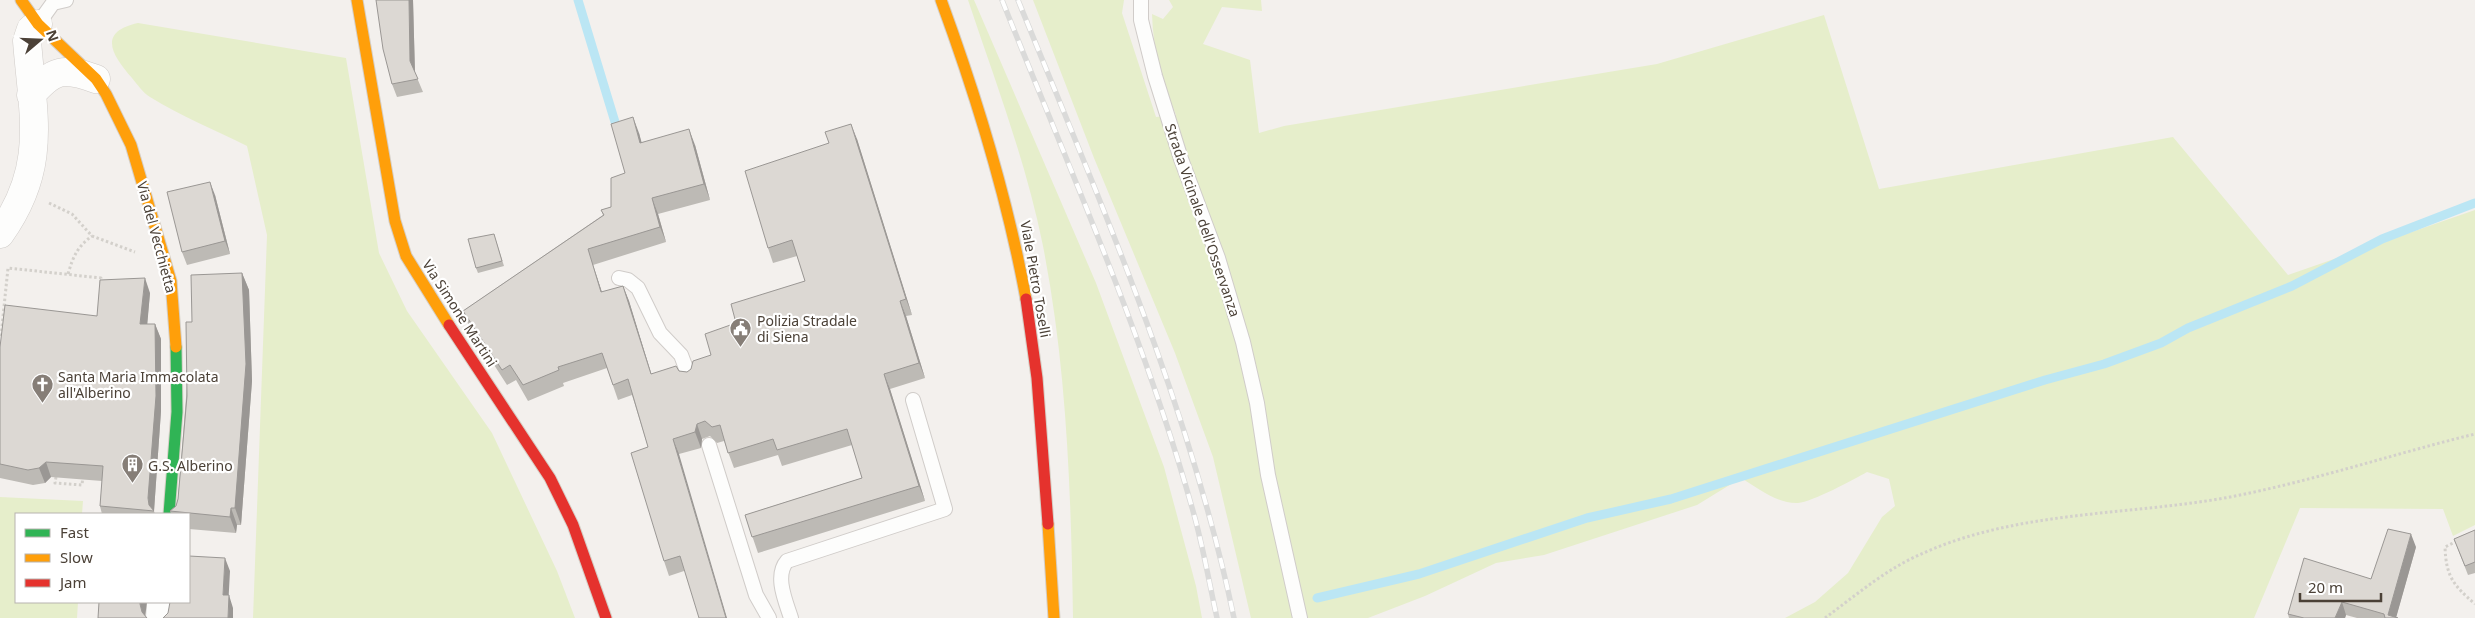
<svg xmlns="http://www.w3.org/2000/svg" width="2475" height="618" viewBox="0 0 2475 618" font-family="'Noto Sans',sans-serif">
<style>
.green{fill:#e6eecb}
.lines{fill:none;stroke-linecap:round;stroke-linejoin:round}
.stream{stroke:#bbe6f4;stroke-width:9}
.lane-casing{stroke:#d0ccc9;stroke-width:16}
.street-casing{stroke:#d0ccc9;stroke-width:29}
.fast-casing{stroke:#d5cec5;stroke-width:13}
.slow-casing{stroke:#d5cec5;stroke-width:13}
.jam-casing{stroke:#d5cec5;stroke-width:13}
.path{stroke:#d3d0cb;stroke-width:3;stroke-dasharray:2.5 2.5;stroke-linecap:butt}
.lane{stroke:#fdfdfc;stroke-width:14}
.street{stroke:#fdfdfc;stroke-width:28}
.fast{stroke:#30b455;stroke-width:11}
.slow{stroke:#ff9f0a;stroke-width:11}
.jam{stroke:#e5322d;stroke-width:11}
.rail-casing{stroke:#dadad9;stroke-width:5.5}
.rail{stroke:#fff;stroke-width:4;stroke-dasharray:11;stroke-linecap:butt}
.wall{fill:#bdbab5}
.shaded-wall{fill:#9a9794}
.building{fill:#dcd8d3;stroke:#9a9794}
.labels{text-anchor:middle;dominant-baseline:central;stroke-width:4.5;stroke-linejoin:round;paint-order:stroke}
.street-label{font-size:14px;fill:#4b4137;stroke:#fff}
.poi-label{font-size:14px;fill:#4b4137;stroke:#fff;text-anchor:start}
</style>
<rect width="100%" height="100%" fill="#f3f0ed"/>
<path class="green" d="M968,0H974L1096,283L1164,467L1196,586L1202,618H1073C1071,493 1067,368 1043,246C1026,161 995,81 968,0Z
M1033,0H1124L1122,13L1156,117L1176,115C1162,82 1153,51 1152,14L1163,19L1173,7L1169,0H1261L1262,11L1222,7L1203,44L1250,60L1259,133L1284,126L1657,64L1824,15L1879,189L2173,137L2288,275L2475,210V525L2453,536L2443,509L2300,508L2254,618H1785L1815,602L1848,573L1882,517L1895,506L1889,479L1867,472C1853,480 1812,502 1798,503C1777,504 1758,488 1741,478L1697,505L1544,555L1496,563L1425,596L1368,618H1251L1213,457L1175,353L1094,158Z
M138,23L346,58L379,253L407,311L492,433L557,571L575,618H253L267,235L247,146C215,130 181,116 150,97C143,93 137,84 132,78C112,55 97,32 138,23Z
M0,497L83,501L82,514H16V602H78L77,618H0Z"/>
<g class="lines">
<path class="stream" d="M578,0L615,122
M1317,598L1419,574L1587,518L1671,499L2045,380L2104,364L2161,343L2188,328L2292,286L2382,239L2475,203"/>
<defs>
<path id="lane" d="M1141,0V20L1155,76L1181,159L1218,258L1243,342L1257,403L1268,475L1300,618
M38,24L53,3L66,0
M619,278L628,280L638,288L660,333L681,355L690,379
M709,445L756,595L769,618
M791,618C786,602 774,576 787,561L945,509L913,400"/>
<path id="street" d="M31,95C54,69 63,67 96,79
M0,234C48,167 33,117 27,41L31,29L38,24
M160,618L161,602"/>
<path id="fast" d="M169,514L177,412L176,347"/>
<path id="slow" d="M21,0L38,24L96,79L106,94L131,145L171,281L176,347
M357,0L395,221L406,256L449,325
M941,0C977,98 1007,196 1026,299
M1048,524L1054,618"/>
<path id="jam" d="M1026,299L1037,378L1048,524
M449,325L550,478L573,525L606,618"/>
</defs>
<use href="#lane" class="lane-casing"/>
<use href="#street" class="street-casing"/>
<use href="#fast" class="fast-casing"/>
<use href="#slow" class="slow-casing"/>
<use href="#jam" class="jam-casing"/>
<path class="path" d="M49,203L72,214L92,236L135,252
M68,274C73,257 77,247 92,236
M1,336L8,268L101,278V283
M56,477L55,483L82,485L83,476
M2457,541L2445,547C2446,576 2453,585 2475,604
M1825,618C1855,596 1885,570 1919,555C2016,510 2127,516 2230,497C2313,481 2393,454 2475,434"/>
<use href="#lane" class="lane"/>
<use href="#street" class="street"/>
<use href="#fast" class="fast"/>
<use href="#slow" class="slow"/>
<use href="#jam" class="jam"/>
<defs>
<path id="rail" d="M1002,0C1069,168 1144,336 1193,511C1203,546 1209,582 1217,618
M1018,0C1100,202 1189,403 1234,618"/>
</defs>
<use href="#rail" class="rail-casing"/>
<use href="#rail" class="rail"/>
</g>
<path class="wall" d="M376,0H413L415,73L423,92L397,97L392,84Z
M639,133L641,142L695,145L710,200L658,214L666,242L593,265L602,292L623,286L629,301L651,374L679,371L687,372L711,355L736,323L805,281L797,256L773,263L768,248L857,139L912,315L906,316L925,378L890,389L925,501L758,553L745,515L862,478L852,445L782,466L778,455L734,468L724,441L717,443L710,436L702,439L701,448L679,454L684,571L669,576L664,561L648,447L632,395L618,400L607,368L563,383L564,386L528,401L516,380L507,385L469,326L463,311L603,215L601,210L611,207L625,173Z
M215,195L230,254L187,265L182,252Z
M494,234L504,266L478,273L476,268Z
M242,273L249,290L252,381L241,525H237L236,533L189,529V514H171L170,511L176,506L178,499L192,322Z
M150,293L147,324H155L161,339V411L154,511L155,514H102L100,506L102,481L51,477L45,483L33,485L0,478V347L97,316Z
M2475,530V573L2468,575L2454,539Z
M2416,547L2396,617L2398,618H2357L2346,615L2345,618H2289L2288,614L2371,579Z"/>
<path class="shaded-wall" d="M409,0H413L415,74L410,61Z
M633,117L639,133L646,158L640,143Z
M851,124L857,139L912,315L906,299Z
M689,129L695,145L710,200L704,184Z
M210,182L215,195L230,254L225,241Z
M652,198L658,214L666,242L660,227Z
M588,249L593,265L607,308L601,292Z
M242,273L249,290L252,381L241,525L235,508Z
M145,278L150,293L146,339L140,324Z
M623,286L629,301L656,389L651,374Z
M900,301L906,316L925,378L919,363Z
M155,324L161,339V411L154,511L149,505L148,498Z
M884,374L890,389L925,501L919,486Z
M697,424L702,439L701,448L695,432Z
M673,439L679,454L727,618H726Z
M46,462L51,477L45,483L39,468Z
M231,508L237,525L236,533L230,517Z
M2411,534L2416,547L2396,618L2388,615Z
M225,558L230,571L228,608L223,595Z
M229,595L233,608V618H228Z
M140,602H147L145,618L142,612L140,604Z
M2342,602L2346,615L2345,618H2335Z"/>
<path class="building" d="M376,0H409L410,61L418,79L392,84L383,49Z
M633,117L640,143L689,129L704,184L652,198L660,227L588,249L601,292L623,286L651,374L676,366L679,371L687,372L691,369L693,361L711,355L705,334L736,323L731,304L805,281L792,240L768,248L745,171L829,143L825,132L851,124L906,299L900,301L919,363L884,374L919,486L752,537L745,515L862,478L847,429L777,450L773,439L728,453L720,425L712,427L705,421L697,424L695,432L673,439L726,618H699L680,556L664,561L631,453L648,447L628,379L613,385L602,353L558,367L559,370L523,385L510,365L502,370L463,311L604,215L601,210L611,207V178L625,173L611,124Z
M210,182L225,241L182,252L167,192Z
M494,234L502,261L476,268L468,239Z
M242,273L246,364L235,508H231L230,517L170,511L176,506L178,499L187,396L186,322H192L191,275Z
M145,278L140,324H155L156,396L148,498L149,505L154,511L100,506L103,466L46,462L39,468L28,470L0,464V347L5,305L97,316L100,280Z
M2388,529L2411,534L2388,615L2398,618H2385L2384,614L2342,602L2335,618H2304L2288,614L2304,558L2371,579Z
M2475,530V562L2465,566L2454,539Z
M189,556L225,558L223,595H229L228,618H163L168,613L170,602H189Z
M99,602H140V604L142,612L147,618H98Z"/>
<defs>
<symbol id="civic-pin" viewBox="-11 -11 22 30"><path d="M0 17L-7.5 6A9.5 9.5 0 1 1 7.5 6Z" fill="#867e77" stroke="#fff"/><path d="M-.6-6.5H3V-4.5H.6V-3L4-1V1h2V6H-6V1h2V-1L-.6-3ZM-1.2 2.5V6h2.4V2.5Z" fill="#fff"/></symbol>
<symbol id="church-pin" viewBox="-11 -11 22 30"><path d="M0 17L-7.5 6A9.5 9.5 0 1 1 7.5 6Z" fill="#867e77" stroke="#fff"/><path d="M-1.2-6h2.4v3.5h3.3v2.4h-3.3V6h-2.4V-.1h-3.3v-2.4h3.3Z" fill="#fff"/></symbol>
<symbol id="building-pin" viewBox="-11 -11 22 30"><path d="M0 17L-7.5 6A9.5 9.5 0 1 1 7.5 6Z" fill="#867e77" stroke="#fff"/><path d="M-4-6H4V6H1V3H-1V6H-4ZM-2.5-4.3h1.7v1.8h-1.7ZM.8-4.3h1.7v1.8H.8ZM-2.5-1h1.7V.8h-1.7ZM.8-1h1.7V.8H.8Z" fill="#fff"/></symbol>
</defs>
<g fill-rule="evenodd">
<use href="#civic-pin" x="728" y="316" width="25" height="34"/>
<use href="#church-pin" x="30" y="372" width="25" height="34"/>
<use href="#building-pin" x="120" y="452" width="25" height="34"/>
</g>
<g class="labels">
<g class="street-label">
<text transform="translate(1203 220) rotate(71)">Strada Vicinale dell'Osservanza</text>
<text transform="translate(157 237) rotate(75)">Via del Vecchietta</text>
<text transform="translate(1036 279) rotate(80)">Viale Pietro Toselli</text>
<text transform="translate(460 313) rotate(57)">Via Simone Martini</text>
</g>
<g class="poi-label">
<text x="757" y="320">Polizia Stradale<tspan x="757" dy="16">di Siena</tspan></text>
<text x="58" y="376">Santa Maria Immacolata<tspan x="58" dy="16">all'Alberino</tspan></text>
<text x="148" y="465">G.S. Alberino</text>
</g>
</g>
<rect x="15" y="513" width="175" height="90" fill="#ffffff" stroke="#b7b3af"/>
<rect x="25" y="529" width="25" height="8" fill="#30b455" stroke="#b7b3af"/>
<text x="60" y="538" font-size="15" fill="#4b4137">Fast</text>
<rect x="25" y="554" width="25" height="8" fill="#ff9f0a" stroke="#b7b3af"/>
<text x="60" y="563" font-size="15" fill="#4b4137">Slow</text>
<rect x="25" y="579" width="25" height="8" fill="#e5322d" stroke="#b7b3af"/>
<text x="60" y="588" font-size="15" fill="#4b4137">Jam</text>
<g transform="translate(40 40) rotate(71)" stroke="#ffffff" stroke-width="4" paint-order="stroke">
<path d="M0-4L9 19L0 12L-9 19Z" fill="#4b4137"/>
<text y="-8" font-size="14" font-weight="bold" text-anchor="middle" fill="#4b4137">N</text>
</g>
<path d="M2300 593v8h81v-8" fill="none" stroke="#4b4137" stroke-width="2.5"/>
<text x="2308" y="593" font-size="15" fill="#4b4137" stroke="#ffffff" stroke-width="4" paint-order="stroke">20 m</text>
</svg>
